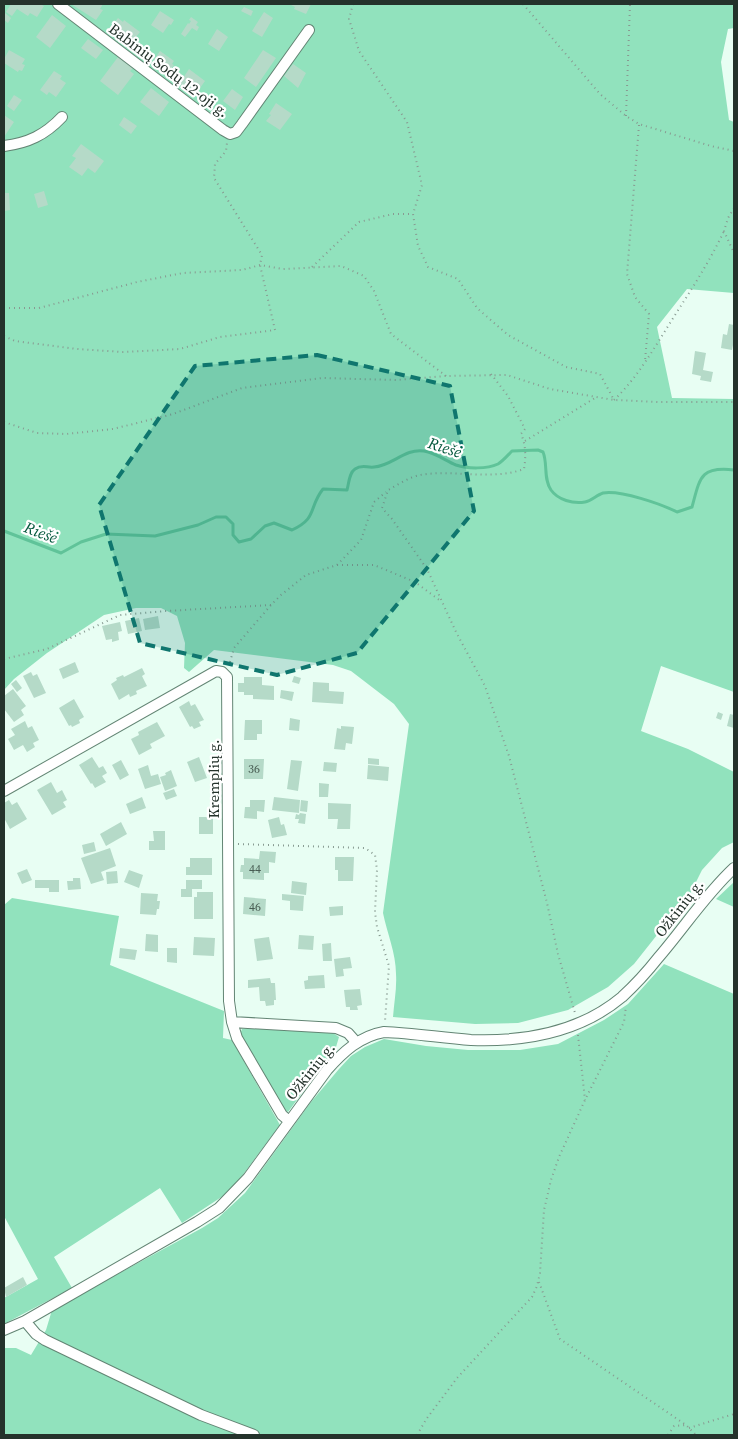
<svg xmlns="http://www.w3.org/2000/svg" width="738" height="1439" viewBox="0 0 738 1439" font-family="'Source Serif 4',serif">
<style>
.green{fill:#91e2bd}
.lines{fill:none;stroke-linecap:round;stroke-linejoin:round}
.stream{stroke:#60c399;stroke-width:3}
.building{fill:#b5dac8}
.minor-casing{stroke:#638574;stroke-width:12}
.path{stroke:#889a91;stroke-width:2;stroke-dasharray:1 4;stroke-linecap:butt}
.minor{stroke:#fff;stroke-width:10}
.marked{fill:#0f766e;fill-opacity:0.2;stroke:#0f766e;stroke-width:4;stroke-dasharray:10 6;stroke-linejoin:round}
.labels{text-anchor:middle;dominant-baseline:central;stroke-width:4.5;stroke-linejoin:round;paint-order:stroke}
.number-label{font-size:12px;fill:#485c52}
.street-label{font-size:15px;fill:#24322b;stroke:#fff}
.water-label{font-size:16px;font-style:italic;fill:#06593e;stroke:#fff}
</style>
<rect width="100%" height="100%" fill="#e8fef3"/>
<path class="green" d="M4,4H734V28L728,29L721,62L729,120L734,122V293L687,289L657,327L672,398L734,399V692L661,666L641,731L688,749L734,772V842L722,848L702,870L691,892L634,964L608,987L568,1010L518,1023L475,1024L393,1017C394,1003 397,988 396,974C396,953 387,933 383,913L409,724L394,704L351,671L333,665L214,650L189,672L184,668L185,643L177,616L161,608H136L104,615L47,653L14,679L4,690Z
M734,882V907L716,899Z
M12,898L119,916L110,965L224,1011L223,1038L232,1040L280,1125L236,1184L223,1196L182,1223L160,1188L54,1257L72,1288L4,1324V1298L38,1279L4,1216V905Z
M664,964L734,994V1435H4V1348H16L31,1355L46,1330L52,1310L202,1228L218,1218L245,1193L311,1102L339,1069L351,1056L365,1047L384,1039L426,1046L468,1050H520L558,1044L604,1020L628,1004Z
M248,1028L330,1031L339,1037L336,1047L288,1112L282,1108L240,1034L242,1029Z"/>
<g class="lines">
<path class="stream" d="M4,531L61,553L81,542L106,534L155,536L198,525L216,517H226L233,524V535L239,542L251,539L265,526L274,523L292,530C318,518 308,508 323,489L347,490C349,483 349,473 355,469C362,464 367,468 374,467C392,466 405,448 424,451C436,453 446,461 456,465C468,469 487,469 498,464C503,461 508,455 512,451L538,450L543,452C548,464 543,478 551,490C558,500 573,504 585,502C591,501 597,495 603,493C621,490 661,504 677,512L692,507C700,478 700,466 734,470"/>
</g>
<path class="building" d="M11,4H40L44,6L37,17L30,13L28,16L17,9L12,16L6,12Z
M71,4H103L100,9L103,10L96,20Z
M291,4H311L306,14L294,9L295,7L291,5Z
M244,7L253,11L251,16L241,11Z
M160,11L174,20L171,25L169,24L163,33L151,25Z
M264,12L273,18L262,37L252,31Z
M5,13L11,18L8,23L4,20Z
M52,15L66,26L50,48L36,37Z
M191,17L198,22L196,25L199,27L197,31L192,28L185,37L181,34L188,23L189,24L191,21L189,20Z
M118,18L123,22L124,20L140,32L130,44L118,35L116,37L108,31Z
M217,29L228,37L219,51L208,44Z
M88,39L103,50L96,59L81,48Z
M9,50L25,59L22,64L25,65L22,71L19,70L18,72L4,63V59Z
M263,50L276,58L256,87L244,78Z
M160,51L174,61L172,64L174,65L167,74L151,64Z
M118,57L133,68L130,71L134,74L118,95L100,81Z
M293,64L306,73L298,88L284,76Z
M189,69L205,81L195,95L179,84Z
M54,71L62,76L60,79L66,83L56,97L49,92L47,95L40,90Z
M151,88L169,102L159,116L140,102Z
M232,89L243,97L235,110L223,101Z
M14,95L22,100L14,111L7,106Z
M276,103L292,114L280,130L266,121L271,115L269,114Z
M4,115L14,122L4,137Z
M124,117L137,126L131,134L119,125Z
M81,144L104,161L95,173L88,168L82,176L69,167L76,158L72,156Z
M44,191L48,205L38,208L34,194Z
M4,193H9L10,210L4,211Z
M729,324L734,325V345H733L732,350L721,348L723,334L727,335Z
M695,351L706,353L703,370L713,372L711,382L700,380L701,376L692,374Z
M158,616L160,628L145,630L143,619Z
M139,618L142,631L128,634L125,621Z
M120,622L122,631L118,632L119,640L112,642V639L106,640L102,626Z
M75,662L79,672L63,679L59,669Z
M142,668L145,674L142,676L147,686L136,691L137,694L130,697L129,694L119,700L111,684L117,680L116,678L123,675L124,677Z
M31,672L33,676L37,674L46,693L34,698L23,676Z
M294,676L301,678L299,684L292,682Z
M244,677H262V685L274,686V700L253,699V695H244V692H238V683H244Z
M16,680L22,688L17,692L11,684Z
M313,682L329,683V691L344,692L343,704L312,702Z
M13,689L26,706L21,710L24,715L14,722L4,709V696Z
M281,690L294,692L292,701L280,698Z
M74,699L84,717L79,720L80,723L72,727L71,725L69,726L59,708Z
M189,701L191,706L195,704L204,720L199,722L201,726L194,729L192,726L190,727L179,707Z
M718,712L723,714L721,720L716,718Z
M730,714L734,715V728L727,726Z
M290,718L300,720L299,731L289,730Z
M245,720H262V734H257V740H244Z
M25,721L28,728L32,726L39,740L33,743L35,747L27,752L23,745L14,750L8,739L15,735L11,729Z
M157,722L165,736L150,744L152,748L139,755L131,739L139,735L138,732Z
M341,726L354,727L352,744L346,743L345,750L334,749L337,728L341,729Z
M92,757L99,768L103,766L107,773L102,776L106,782L95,788L92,783L91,784L79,765Z
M199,757L207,778L195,782L187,762Z
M368,758L379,759V765L368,764Z
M244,759H264L263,779H244Z
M121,760L129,775L120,780L112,765Z
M291,760L302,761L298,791L287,789Z
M324,762L337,763L336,772L323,771Z
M148,765L151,776L158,774L161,784L145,789L138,769Z
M368,765L389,767L388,781L367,779Z
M171,770L177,786L165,791L160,777L166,775L165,773Z
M51,782L57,793L62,790L67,800L63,802L66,807L52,815L37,790Z
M319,783L329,784L328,797H319Z
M174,789L177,796L166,800L163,793Z
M142,797L146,808L130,814L126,804Z
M274,797L300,800L299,813L272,810Z
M9,800L12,805L17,802L27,819L10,829L4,818V803Z
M250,800H265L264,812L257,811V819L244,818L245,807H250Z
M301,800L308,801L307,812L300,811Z
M328,803L351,804L350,829H337L338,819H328Z
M300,813L306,814L305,824L298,823L299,819H295L296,814L299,815Z
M199,817H213V834H199Z
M279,817L281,825L284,824L287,835L272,838L268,820Z
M121,822L127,834L106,846L100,834Z
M153,831H165V850H149V841H154Z
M94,842L96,851L84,854L82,845Z
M110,848L116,866L101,872L104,880L91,884L81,858Z
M260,851L276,852L275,863L269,862V873H264V880L243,879V872H240L241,865H244V858L259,859Z
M335,857H354L353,881H338V870H335Z
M190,858H212V875H186V867H190Z
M27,869L32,880L22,884L17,873Z
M129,870L143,875L139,888L124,882Z
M117,871L118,883L107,884L106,872Z
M73,878H80L81,889L68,890L67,881H73Z
M35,880H59V892H49V888H35Z
M186,880H202V889H192V897H181V889H186Z
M292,881L307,883L306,895L291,893Z
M197,892H213V919H194V897H197Z
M141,893L158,894L157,901H160L159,909H157L156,915L140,914Z
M282,894L304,896L303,911L290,910V901L282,900Z
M244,897L266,899L265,916L243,914Z
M343,906V915L330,916L329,907Z
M146,934L158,935V952L145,951Z
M299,935L314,936L313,950L298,949Z
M194,937L215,938L214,956L193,955Z
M269,937L273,959L257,961L254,939Z
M331,943L332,961H323L322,944Z
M120,948L137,950L135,960L119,958Z
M167,948H177V963L167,962Z
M350,957L352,968L343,969L344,976L336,977L334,959Z
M324,975L325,988L305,989L304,981L308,980V976Z
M270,978L271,983H275L276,1000H274V1005L266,1006L265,1001H260L259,987L248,988V980Z
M360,989L362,1005L357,1006L358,1010H350V1007H346L344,990Z
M23,1277L27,1285L6,1297L4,1288Z"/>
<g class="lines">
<defs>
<path id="minor" d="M58,4L223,130L230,134L236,132L242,124L309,30
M4,146C28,143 45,135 62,117
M4,791L216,671L222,672L227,677L229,1001L232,1022L237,1038L282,1115L289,1121
M232,1022L336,1028L348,1033L356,1042
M25,1321L36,1334L45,1340L201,1415L254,1435
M4,1330L25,1321L197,1222L219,1208L248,1178L327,1070C343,1052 360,1036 384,1032C413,1033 442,1038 471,1040C524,1042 580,1032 622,997C635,985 647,972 658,958C684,928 705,895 734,868"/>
</defs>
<use href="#minor" class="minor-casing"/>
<path class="path" d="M353,4L349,19L359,51L407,122L422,185L413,214L418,246L428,267L458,279L477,308L508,335L566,367L600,374L614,400
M523,4L600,94L626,116L639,124L711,146L734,151
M626,116L630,4
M639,125L627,274L635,297L649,314L645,361
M734,208L728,218L724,231L734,253
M312,267L359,222L393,214H413
M4,308H39L137,282L183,273L242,270L260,265L283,269L341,266L364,276L374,291L391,334L446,376
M4,336L15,341L77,349L123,352L180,349L220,337L275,330L260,265L262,255L214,178L215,164L226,151L227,143
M491,374L508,396L525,429L521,434C526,445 526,457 524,469C491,481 454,469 420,475C409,477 398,485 388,490L382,508L392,519L427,569L456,632L485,686L509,756L547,903L558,954L575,1013
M614,400C637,378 653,350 670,323C689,293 709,263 724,231
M4,422L37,433L66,434L113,429L173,414L242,388L322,378L396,380L446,376L507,375L550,389L614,400L659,402H734
M525,441L595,398
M337,565H374L415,582L442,602
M4,659L47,649L120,615L166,611L271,605
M230,662L234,648L271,605L281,595L306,575L337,565L361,540L374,502L386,492
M238,844L365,848L375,855L377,870L375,912L377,927L389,966L385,1021
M578,1035L585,1100
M539,1282L560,1339L686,1425L696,1435
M689,1428L734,1414
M417,1435L427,1418L457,1378L532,1297L537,1286L540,1273L544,1210L551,1180L559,1157L585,1100L624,1022L626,1006
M668,1435L674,1426L686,1425"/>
<use href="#minor" class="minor"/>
</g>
<path class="marked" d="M317,355L450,386L474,511L357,653L277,675L140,643L99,505L195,366Z"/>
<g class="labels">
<g class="number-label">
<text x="254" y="769">36</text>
<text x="255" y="869">44</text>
<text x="255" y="907">46</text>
</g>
<g class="street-label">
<text transform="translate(169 70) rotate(37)">Babinių Sodų 12-oji g.</text>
<text transform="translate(213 779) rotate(-90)">Kremplių g.</text>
<text transform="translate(679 908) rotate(-52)">Ožkinių g.</text>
<text transform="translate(310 1071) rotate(-51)">Ožkinių g.</text>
</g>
<g class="water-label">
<text transform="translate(445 447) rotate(18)">Riešė</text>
<text transform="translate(41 532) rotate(21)">Riešė</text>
</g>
</g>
<rect width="738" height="1439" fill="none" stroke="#24322b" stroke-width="10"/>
</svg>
